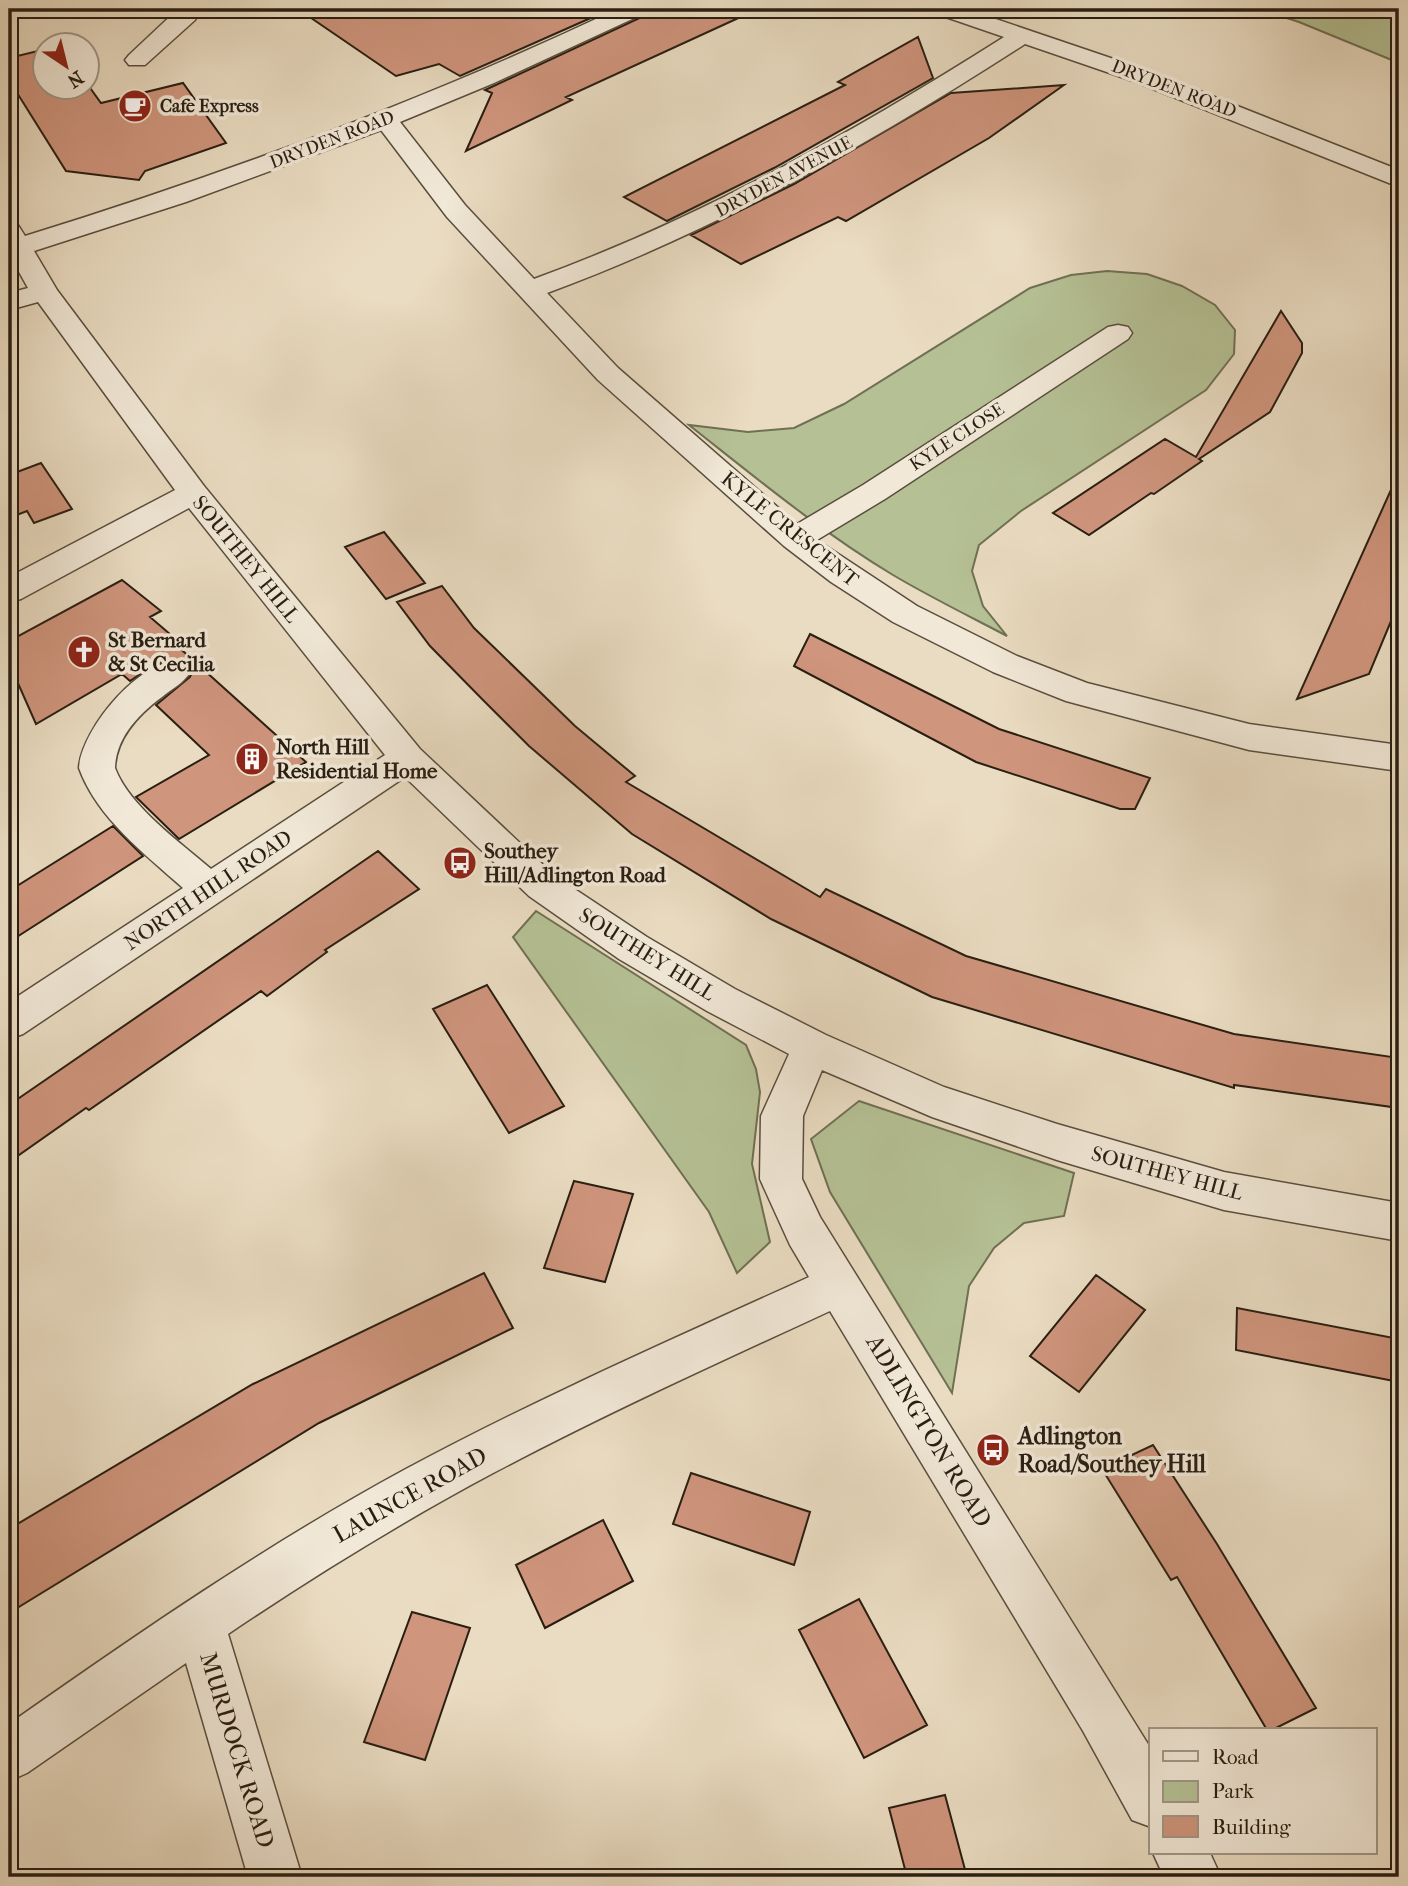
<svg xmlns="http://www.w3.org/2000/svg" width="1408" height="1886" viewBox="0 0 1408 1886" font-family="'IM FELL French Canon',serif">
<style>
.green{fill:#b5c195;stroke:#6f7054;stroke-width:2}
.building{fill:#cf957d;stroke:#291e12;stroke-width:2}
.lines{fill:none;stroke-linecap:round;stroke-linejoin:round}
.minor-casing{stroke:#594e3e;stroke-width:3}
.minor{fill:#f1e8d7;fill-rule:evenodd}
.labels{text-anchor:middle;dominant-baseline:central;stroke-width:7;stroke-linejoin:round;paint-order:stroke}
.far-street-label{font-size:18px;fill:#291e12;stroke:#f1e8d7}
.far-poi-label{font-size:18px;font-weight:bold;fill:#291e12;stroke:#f1e8d7;text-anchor:start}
.street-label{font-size:21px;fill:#291e12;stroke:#f1e8d7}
.poi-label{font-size:21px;font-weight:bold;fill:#291e12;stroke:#f1e8d7;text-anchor:start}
.near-street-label{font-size:24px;fill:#291e12;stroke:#f1e8d7}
.near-poi-label{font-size:24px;font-weight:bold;fill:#291e12;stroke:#f1e8d7;text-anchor:start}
</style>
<rect width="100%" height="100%" fill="#eadcc2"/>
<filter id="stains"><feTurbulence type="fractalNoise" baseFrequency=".00286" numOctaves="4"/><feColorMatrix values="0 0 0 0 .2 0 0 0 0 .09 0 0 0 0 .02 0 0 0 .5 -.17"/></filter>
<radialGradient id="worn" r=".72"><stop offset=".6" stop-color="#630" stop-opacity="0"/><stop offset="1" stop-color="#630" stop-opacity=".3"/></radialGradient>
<path class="green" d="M1258,9H1399V63L1299,22Z
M1107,271L1147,274L1182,286L1215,305L1235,330L1234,354L1206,390L1021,511L979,545L972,571L983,606L1007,636C969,616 930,597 893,575C820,531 755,477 689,425L748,432L794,428L844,404L1030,288L1071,275Z
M536,911L746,1045L756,1069L760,1092L752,1164L770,1242L737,1273L709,1212L513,937Z
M859,1101L1074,1173L1064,1216L1024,1223L994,1248L969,1286L952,1393L830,1192L811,1139Z"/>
<path class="building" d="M298,9H611L460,76L439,64L396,76Z
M649,9H758L566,97L572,100L466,151L492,93L485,90L644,16Z
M918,37L933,78L774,168L667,221L624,197L845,85L838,82Z
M46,49V88H88V85L101,103L183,83L226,143L145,171L139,180L66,171L9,80V58Z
M1064,85L989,138L846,221L838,217L741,264L691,235L794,184L951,93Z
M1281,311L1302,343V353L1270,412L1199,459L1202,461L1154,494L1151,493L1089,535L1053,513L1165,439L1196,457Z
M41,463L72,509L34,523L27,511L9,518V475Z
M1399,472V602L1369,674L1297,699Z
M384,532L425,583L386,599L345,547Z
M122,580L161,611L150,617L178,641L174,643L306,762L179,839L136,797L209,755L156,705L190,677L193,670L188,662L169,660L151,667L130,681L122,674L36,724L9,663V641Z
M442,586L474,628L575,726L635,776L626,782L820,897L826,889L966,956L1234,1034L1399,1058V1108L1234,1085V1088L932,997L771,919L632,834L529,746L483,700L430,646L397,602Z
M810,634L999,729L1150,778L1135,809H1120L976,762L794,666Z
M113,826L143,856L9,942V891Z
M378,851L419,889L325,950L327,952L267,996L261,991L89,1110L86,1108L9,1162V1105Z
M487,985L564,1106L509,1133L433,1009Z
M574,1181L633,1194L605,1282L544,1268Z
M484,1273L513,1328L319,1423L9,1613V1529L253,1384Z
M1096,1275L1145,1310L1079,1392L1030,1356Z
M1237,1308L1399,1339V1382L1236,1350Z
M1153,1445L1217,1544L1316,1708L1272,1730H1267L1177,1577L1171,1580L1102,1469Z
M691,1473L810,1512L794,1565L673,1524Z
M603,1520L633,1581L545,1628L516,1565Z
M859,1599L927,1725L864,1758L799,1630Z
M412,1612L470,1628L425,1760L364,1742Z
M945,1795L967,1877H907L889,1808Z"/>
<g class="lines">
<defs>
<path id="minor" d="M178,9H200L195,20L145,65H129L125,60L129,55Z
M617,9H646L643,14L494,83L400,122L465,205L534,279C701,218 854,132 1004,37L937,14L934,9H966L1149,71L1399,170V187L1133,81L1025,44C873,142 718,230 547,293L618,368L797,524L863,485L1108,327L1118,325L1128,327L1132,333L1128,339L885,499L817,540L917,606L1017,656L1087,683L1249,724L1399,745V771L1249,750L1066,701L993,672L893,622L831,582L784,546L598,380L447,217L381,130L186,202L34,251L57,290L204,486L420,749L555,876L647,937L735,989L826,1035L944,1087L1057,1124L1224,1172L1399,1203V1241L1224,1210L1057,1160L932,1117L822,1070L803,1116L802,1179L820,1217L1151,1749V1827L1132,1820L1083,1731L830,1311C717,1363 605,1414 495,1472C403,1521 314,1576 228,1634L302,1877H248L186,1663L27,1773L9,1781V1724C137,1634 266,1545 404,1470C536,1399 673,1339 809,1277L790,1245L760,1179L761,1116L789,1054L707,1011L619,959L529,896L405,777L23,1034L9,1039V1002L183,888C145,854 97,818 79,768C81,729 145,651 186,663L191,671C184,683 173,688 162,697C139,714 116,737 115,768C129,806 181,843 211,869L385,755L189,508L21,599L9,602V577L175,490L38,302L9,310V293L28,288L9,254V223L18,225L25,236C228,173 426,100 617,9Z
M1153,1853H1210L1221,1877H1164Z"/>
</defs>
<use href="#minor" class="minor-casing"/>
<use href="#minor" class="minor"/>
</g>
<defs>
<symbol id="cafe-disc" viewBox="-11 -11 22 22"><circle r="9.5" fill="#8f2418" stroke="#f1e8d7"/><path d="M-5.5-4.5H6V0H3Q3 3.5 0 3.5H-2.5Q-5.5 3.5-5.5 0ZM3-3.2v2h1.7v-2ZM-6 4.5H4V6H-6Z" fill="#fff"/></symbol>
<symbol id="church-disc" viewBox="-11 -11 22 22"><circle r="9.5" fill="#8f2418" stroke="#f1e8d7"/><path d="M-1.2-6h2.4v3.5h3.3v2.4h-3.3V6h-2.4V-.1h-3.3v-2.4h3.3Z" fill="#fff"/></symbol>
<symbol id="building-disc" viewBox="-11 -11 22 22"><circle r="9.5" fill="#8f2418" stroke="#f1e8d7"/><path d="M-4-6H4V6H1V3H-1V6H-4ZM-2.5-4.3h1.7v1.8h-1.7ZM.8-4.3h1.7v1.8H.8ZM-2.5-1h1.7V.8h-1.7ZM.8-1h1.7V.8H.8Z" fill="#fff"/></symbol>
<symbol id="bus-disc" viewBox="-11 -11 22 22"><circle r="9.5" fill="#8f2418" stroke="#f1e8d7"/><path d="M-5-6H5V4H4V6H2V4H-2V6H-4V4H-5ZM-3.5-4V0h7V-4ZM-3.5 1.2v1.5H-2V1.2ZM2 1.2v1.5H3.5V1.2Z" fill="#fff"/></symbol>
</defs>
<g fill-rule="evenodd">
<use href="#cafe-disc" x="116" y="87" width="38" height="38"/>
<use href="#church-disc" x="65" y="633" width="38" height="38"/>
<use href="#building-disc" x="233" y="740" width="38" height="38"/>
<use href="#bus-disc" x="441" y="844" width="38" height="38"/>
<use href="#bus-disc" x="974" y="1431" width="38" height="38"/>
</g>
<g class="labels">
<g class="far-street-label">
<text transform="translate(1174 89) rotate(21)">DRYDEN ROAD</text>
<text transform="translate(332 140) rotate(-21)">DRYDEN ROAD</text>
<text transform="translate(784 177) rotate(-28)">DRYDEN AVENUE</text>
<text transform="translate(957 437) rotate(-33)">KYLE CLOSE</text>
</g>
<g class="far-poi-label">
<text x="160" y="106">Cafe Express</text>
</g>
<g class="street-label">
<text transform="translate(790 529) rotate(39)">KYLE CRESCENT</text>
<text transform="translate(246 559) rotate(51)">SOUTHEY HILL</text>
<text transform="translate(208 890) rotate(-34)">NORTH HILL ROAD</text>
<text transform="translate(647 954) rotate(32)">SOUTHEY HILL</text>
<text transform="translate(1167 1173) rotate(15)">SOUTHEY HILL</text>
</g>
<g class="poi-label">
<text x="108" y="640">St Bernard<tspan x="108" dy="24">&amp; St Cecilia</tspan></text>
<text x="276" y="747">North Hill<tspan x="276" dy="24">Residential Home</tspan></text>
<text x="484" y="851">Southey<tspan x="484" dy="24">Hill/Adlington Road</tspan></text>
</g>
<g class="near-street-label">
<text transform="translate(929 1431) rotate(59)">ADLINGTON ROAD</text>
<text transform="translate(410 1495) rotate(-29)">LAUNCE ROAD</text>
<text transform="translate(237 1750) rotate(73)">MURDOCK ROAD</text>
</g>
<g class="near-poi-label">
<text x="1018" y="1436">Adlington<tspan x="1018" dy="28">Road/Southey Hill</tspan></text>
</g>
</g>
<rect width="1408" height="1886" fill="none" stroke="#eadcc2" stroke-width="35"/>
<rect x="10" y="10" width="1387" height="1865" fill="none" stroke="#291e12" stroke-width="3.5"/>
<rect x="18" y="18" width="1373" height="1851" fill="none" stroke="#291e12" stroke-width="2"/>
<rect x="1149" y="1728" width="228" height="126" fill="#f1e8d7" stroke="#a19788" stroke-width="2"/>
<rect x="1163" y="1751" width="35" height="10" fill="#f1e8d7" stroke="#a19788" stroke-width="2"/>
<text x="1212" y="1764" font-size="21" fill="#291e12">Road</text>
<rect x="1163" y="1781" width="35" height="21" fill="#b5c195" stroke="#a19788" stroke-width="2"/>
<text x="1212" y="1798" font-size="21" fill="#291e12">Park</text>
<rect x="1163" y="1816" width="35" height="21" fill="#cf957d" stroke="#a19788" stroke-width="2"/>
<text x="1212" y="1834" font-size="21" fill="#291e12">Building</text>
<g transform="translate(66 66) rotate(145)"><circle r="33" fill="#f1e8d7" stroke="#a19788" stroke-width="2"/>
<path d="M0-5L12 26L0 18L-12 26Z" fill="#8f2418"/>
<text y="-10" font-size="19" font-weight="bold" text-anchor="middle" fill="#291e12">N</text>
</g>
<rect width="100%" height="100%" filter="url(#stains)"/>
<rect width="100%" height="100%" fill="url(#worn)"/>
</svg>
